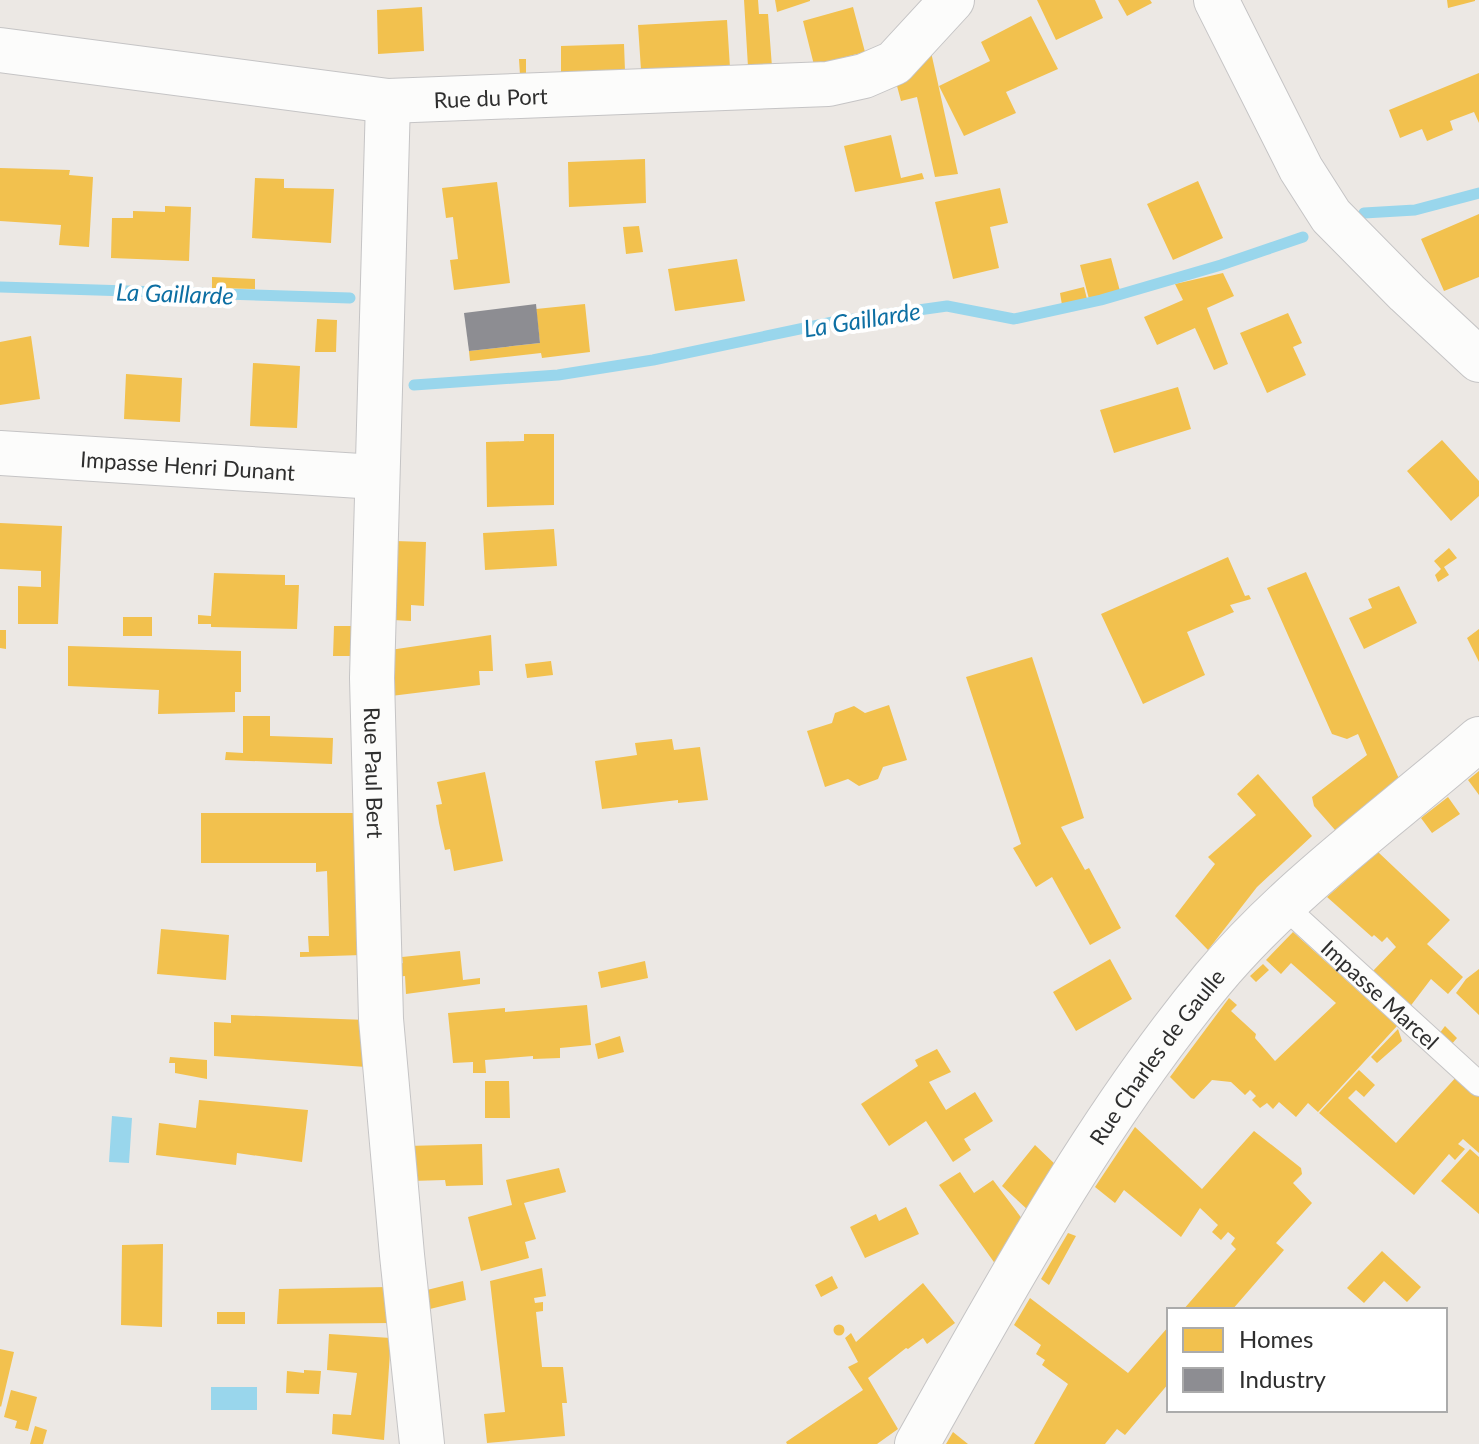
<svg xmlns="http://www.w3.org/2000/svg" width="1479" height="1444" viewBox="0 0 1479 1444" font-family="Lato,sans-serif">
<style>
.water{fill:#99d6ec}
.homes{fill:#f2c14e}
.industry{fill:#8d8d92}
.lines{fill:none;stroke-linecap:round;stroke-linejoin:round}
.stream{stroke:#99d6ec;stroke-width:11}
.service-casing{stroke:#c5c4c5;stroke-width:26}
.minor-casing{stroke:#c5c4c5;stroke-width:46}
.tertiary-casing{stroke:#c5c4c5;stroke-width:46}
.service{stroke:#fcfcfb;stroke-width:24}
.minor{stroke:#fcfcfb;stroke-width:44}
.tertiary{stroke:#fcfcfb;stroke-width:44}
.labels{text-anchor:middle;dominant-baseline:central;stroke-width:8;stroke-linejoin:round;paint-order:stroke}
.street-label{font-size:22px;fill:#2e2e2e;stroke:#fff}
.water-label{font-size:24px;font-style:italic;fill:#0d6fa3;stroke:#fff}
</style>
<rect width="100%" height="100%" fill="#ece8e4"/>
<path class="water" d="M112,1116L132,1118L129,1163L109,1162Z
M211,1387H257V1410H211Z"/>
<path class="homes" d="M744,0H758L759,14H768L772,67H748Z
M775,0H810V1L777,12Z
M1037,0H1095L1103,18L1056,40Z
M1118,0H1150L1152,3L1127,16Z
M1447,0H1475V1L1448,8Z
M422,7L424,51L378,54L377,10Z
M853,7L865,52L814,65L803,21Z
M1031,16L1058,69L1006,92L1016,113L964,136L939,86L990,61L981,42Z
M727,20L730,68L641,70L638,25Z
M624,44L625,71L561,73V46Z
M931,52L958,174L935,177L917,97L901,101L897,86Z
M519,59H526V74L520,75Z
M1479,73V123L1474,112L1450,121L1453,130L1427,141L1422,129L1400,138L1389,110Z
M891,135L901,178L922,173L924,179L855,192L844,146Z
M645,159L646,203L569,207L568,162Z
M0,168L70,170L69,175L93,177L89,247L59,245L61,225L0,221Z
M255,178L284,179V188L334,189L331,243L252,238Z
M1198,181L1223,238L1173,260L1147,204Z
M497,182L510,283L454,290L450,260L458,259L453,217L446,218L442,188Z
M1000,188L1008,223L990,227L999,268L953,279L935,202Z
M165,206L191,207L189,261L111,258L112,218H133V211L165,212Z
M1479,214V277L1444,291L1421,239Z
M639,226L643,252L626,254L623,227Z
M1111,258L1120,291L1089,299L1080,265Z
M737,259L745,301L675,311L668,269Z
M1223,273L1234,296L1207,308L1228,364L1214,370L1195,328L1157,345L1144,317L1183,300L1175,284Z
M212,277L255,279V289L212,288Z
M1084,287L1087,299L1062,305L1060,293Z
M585,304L590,352L542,358L541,353L470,361L469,351L540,343L536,309Z
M1288,313L1302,343L1293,347L1306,375L1267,393L1240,333Z
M317,319L337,320L336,352H315Z
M31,336L40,399L0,405V342Z
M253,363L300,366L297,428L250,426Z
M126,374L182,378L180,422L124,419Z
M1178,387L1191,429L1114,453L1100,410Z
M524,434H554V505L487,507L486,442L524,441Z
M1442,440L1479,481V496L1451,521L1407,471Z
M0,523L62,526L58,624H18V586L41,587V571L0,569Z
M554,529L557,566L485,570L483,533Z
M395,541L426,542L424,606L411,605V621L393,620Z
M1449,548L1457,558L1444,567L1449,575L1438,582L1435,575L1441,569L1434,561Z
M1228,557L1245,596L1249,595L1251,599L1230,605L1234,612L1187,632L1205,675L1143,704L1101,614Z
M1306,572L1400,781L1335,830L1314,806L1312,797L1367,755L1358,734L1347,739L1332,734L1267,588Z
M214,573L285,575V585H299L297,629L211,627V624H198V615L211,616Z
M1399,586L1417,623L1364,649L1349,618L1372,608L1368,599Z
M123,617H152V636H123Z
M334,626H355L354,656H333Z
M1479,629V662L1467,638Z
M0,630H6V649L0,648Z
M491,635L493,671H479L480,685L391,696L390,650Z
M68,646L241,651V692H235V712L158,714L159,690L68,686Z
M1032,657L1084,818L1061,827L1085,870L1089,868L1121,928L1090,945L1052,877L1036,887L1013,848L1021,844L966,677Z
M551,661L553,675L527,678L525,664Z
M889,705L907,760L883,767L878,779L859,786L848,779L825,787L807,731L832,723L835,713L854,706L865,713Z
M243,716H270V736L333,738L332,764L225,760L226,752L243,753Z
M672,739L674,750L700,747L708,800L678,803V800L602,809L595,761L637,755L635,743Z
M1479,771V795L1468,780Z
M485,772L503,861L454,871L450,849L445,850L439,823L436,805L442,804L437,782Z
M1258,774L1312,836L1257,887L1208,950L1175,916L1215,864L1208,857L1256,815L1237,794Z
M1448,797L1460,814L1432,833L1421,818Z
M201,813H356L362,955L300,957V952H309L308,936H329L327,871L316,872V863H201Z
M1378,852L1450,920L1427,944L1463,977L1448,994L1431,979L1409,1008L1371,973L1396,947L1387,937L1382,942L1374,935L1372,937L1327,897Z
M161,929L229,935L226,980L157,974Z
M1293,932L1397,1026L1318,1112L1308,1103L1296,1117L1279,1102L1273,1109L1267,1103L1260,1108L1252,1100L1256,1096L1250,1090L1245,1095L1231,1082L1212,1080L1194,1099L1191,1098L1170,1077L1229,998L1237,1005L1231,1011L1256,1034L1255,1038L1275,1061L1336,1003L1291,963L1281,974L1266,960Z
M460,951L463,980L480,978V984L406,994L405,976L396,977L395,965L403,963L402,957Z
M1110,959L1132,999L1076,1031L1053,992Z
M645,961L648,978L601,988L598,972Z
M1263,964L1269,970L1256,982L1250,976Z
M1479,969V1015L1456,993L1466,979Z
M587,1005L591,1045L560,1048V1058L533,1059V1056L485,1060L486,1073H473V1062L453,1063L448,1013L505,1008V1012Z
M231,1015L367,1020L366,1067L214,1056V1022L231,1023Z
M1445,1026L1457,1038L1451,1045L1439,1034Z
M1398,1029L1402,1041L1377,1063L1371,1057Z
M620,1036L624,1052L598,1059L595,1044Z
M937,1049L951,1072L929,1082L946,1110L975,1092L993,1121L964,1139L971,1150L953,1162L926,1121L889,1146L861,1104L918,1066L915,1060Z
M170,1057L207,1060V1079L175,1073V1063H169Z
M1359,1070L1375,1085L1364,1097L1356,1090L1348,1098L1396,1143L1458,1075L1479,1092V1153L1463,1139L1458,1144L1465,1149L1455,1160L1449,1154L1414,1195L1319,1113Z
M485,1081H509L510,1118H485Z
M199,1100L308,1110L302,1162L237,1153L236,1165L156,1155L159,1123L196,1128Z
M1135,1127L1202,1189L1254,1131L1301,1168L1302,1174L1293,1183L1312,1203L1276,1243L1284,1250L1232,1310H1183L1236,1249L1231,1244L1235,1238L1228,1232L1221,1240L1212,1232L1218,1225L1200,1208L1181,1237L1124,1190L1115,1203L1095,1187Z
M482,1144L483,1185L446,1186L445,1180L411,1181L407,1146Z
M1035,1145L1057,1166L1029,1211L1002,1186Z
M1470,1149L1479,1157V1214L1441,1181Z
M559,1168L566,1192L524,1203L536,1239L525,1242L529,1258L481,1271L468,1217L512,1205L506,1180Z
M960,1172L974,1193L993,1180L1023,1220L996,1265L939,1185Z
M906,1207L919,1234L865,1258L850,1227L876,1214L879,1221Z
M1068,1233L1076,1236L1049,1285L1041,1279Z
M163,1244L162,1327L121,1325L122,1245Z
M1382,1251L1421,1287L1407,1302L1384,1281L1364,1303L1347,1288Z
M542,1268L546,1296L534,1298L535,1303L543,1302V1311L536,1312L542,1367H563L567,1403H562L565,1436L487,1443L484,1414L505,1412L490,1281Z
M832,1276L838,1288L821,1297L815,1285Z
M463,1281L466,1300L426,1310L423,1291Z
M923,1283L955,1323L927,1344L923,1338L908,1349L906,1348L868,1378L898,1429L877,1444H787L786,1442L863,1390L848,1367L858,1362L845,1338L851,1333L856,1342Z
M388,1287L393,1323L277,1324L279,1289Z
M1030,1298L1128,1373L1169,1326V1383L1125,1435L1117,1429L1105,1444H1034L1068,1384L1042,1365L1045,1360L1036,1354L1041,1345L1014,1325Z
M217,1312H245V1324H217Z
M833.5 1330a5.5 5.5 0 1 1 11 0a5.5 5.5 0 1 1-11 0Z
M329,1334L391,1338L384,1440L332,1434L333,1414L351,1415L357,1373L327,1370Z
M0,1349L14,1352L1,1407L0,1406Z
M304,1370L321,1371L319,1394L286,1393L287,1371L304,1373Z
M11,1390L37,1397L28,1431L15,1428L17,1421L4,1417Z
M35,1426L47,1430L43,1444H30Z
M953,1432L968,1444H946Z"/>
<path class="industry" d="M536,304L540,343L469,351L464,313Z"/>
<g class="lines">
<path class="stream" d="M1364,213L1415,210L1479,193
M0,287L350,298
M414,385L558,375L653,360L833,322L947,306L1014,319L1101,300L1221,265L1303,237"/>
<defs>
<g id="service">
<path id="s1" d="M1283,905L1479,1084"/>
</g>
<g id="minor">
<path d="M1216,0L1301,169L1331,216L1407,293L1479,360"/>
<path id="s2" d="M0,50L388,101L828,84L864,76L894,63L952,0"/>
<path id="s3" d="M388,101L372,678L381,1019L402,1255L422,1444"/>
<path id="s4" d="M0,453L376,477"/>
</g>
<g id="tertiary">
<path id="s5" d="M917,1444C1007,1284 1096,1120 1213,979C1288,889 1391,816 1479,739"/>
</g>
</defs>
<use href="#service" class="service-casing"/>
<use href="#minor" class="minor-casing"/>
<use href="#tertiary" class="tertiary-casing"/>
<use href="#service" class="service"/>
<use href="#minor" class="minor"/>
<use href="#tertiary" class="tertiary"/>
</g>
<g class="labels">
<g class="street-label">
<text stroke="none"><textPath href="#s2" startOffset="494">Rue du Port</textPath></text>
<text stroke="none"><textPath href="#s4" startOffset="188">Impasse Henri Dunant</textPath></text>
<text stroke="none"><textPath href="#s3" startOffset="672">Rue Paul Bert</textPath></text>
<text stroke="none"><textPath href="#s1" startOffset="132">Impasse Marcel</textPath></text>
<text stroke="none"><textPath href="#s5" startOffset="456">Rue Charles de Gaulle</textPath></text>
</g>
<g class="water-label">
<text transform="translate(175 293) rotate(2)">La Gaillarde</text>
<text transform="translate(862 319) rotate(-9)">La Gaillarde</text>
</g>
</g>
<rect x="1167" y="1308" width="280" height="104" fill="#ffffff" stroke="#ababab" stroke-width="2"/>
<rect x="1183" y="1328" width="40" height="24" fill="#f2c14e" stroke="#ababab" stroke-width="2"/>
<text x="1239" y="1348" font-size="24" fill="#2e2e2e">Homes</text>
<rect x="1183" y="1368" width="40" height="24" fill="#8d8d92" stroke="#ababab" stroke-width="2"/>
<text x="1239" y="1388" font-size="24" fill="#2e2e2e">Industry</text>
</svg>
